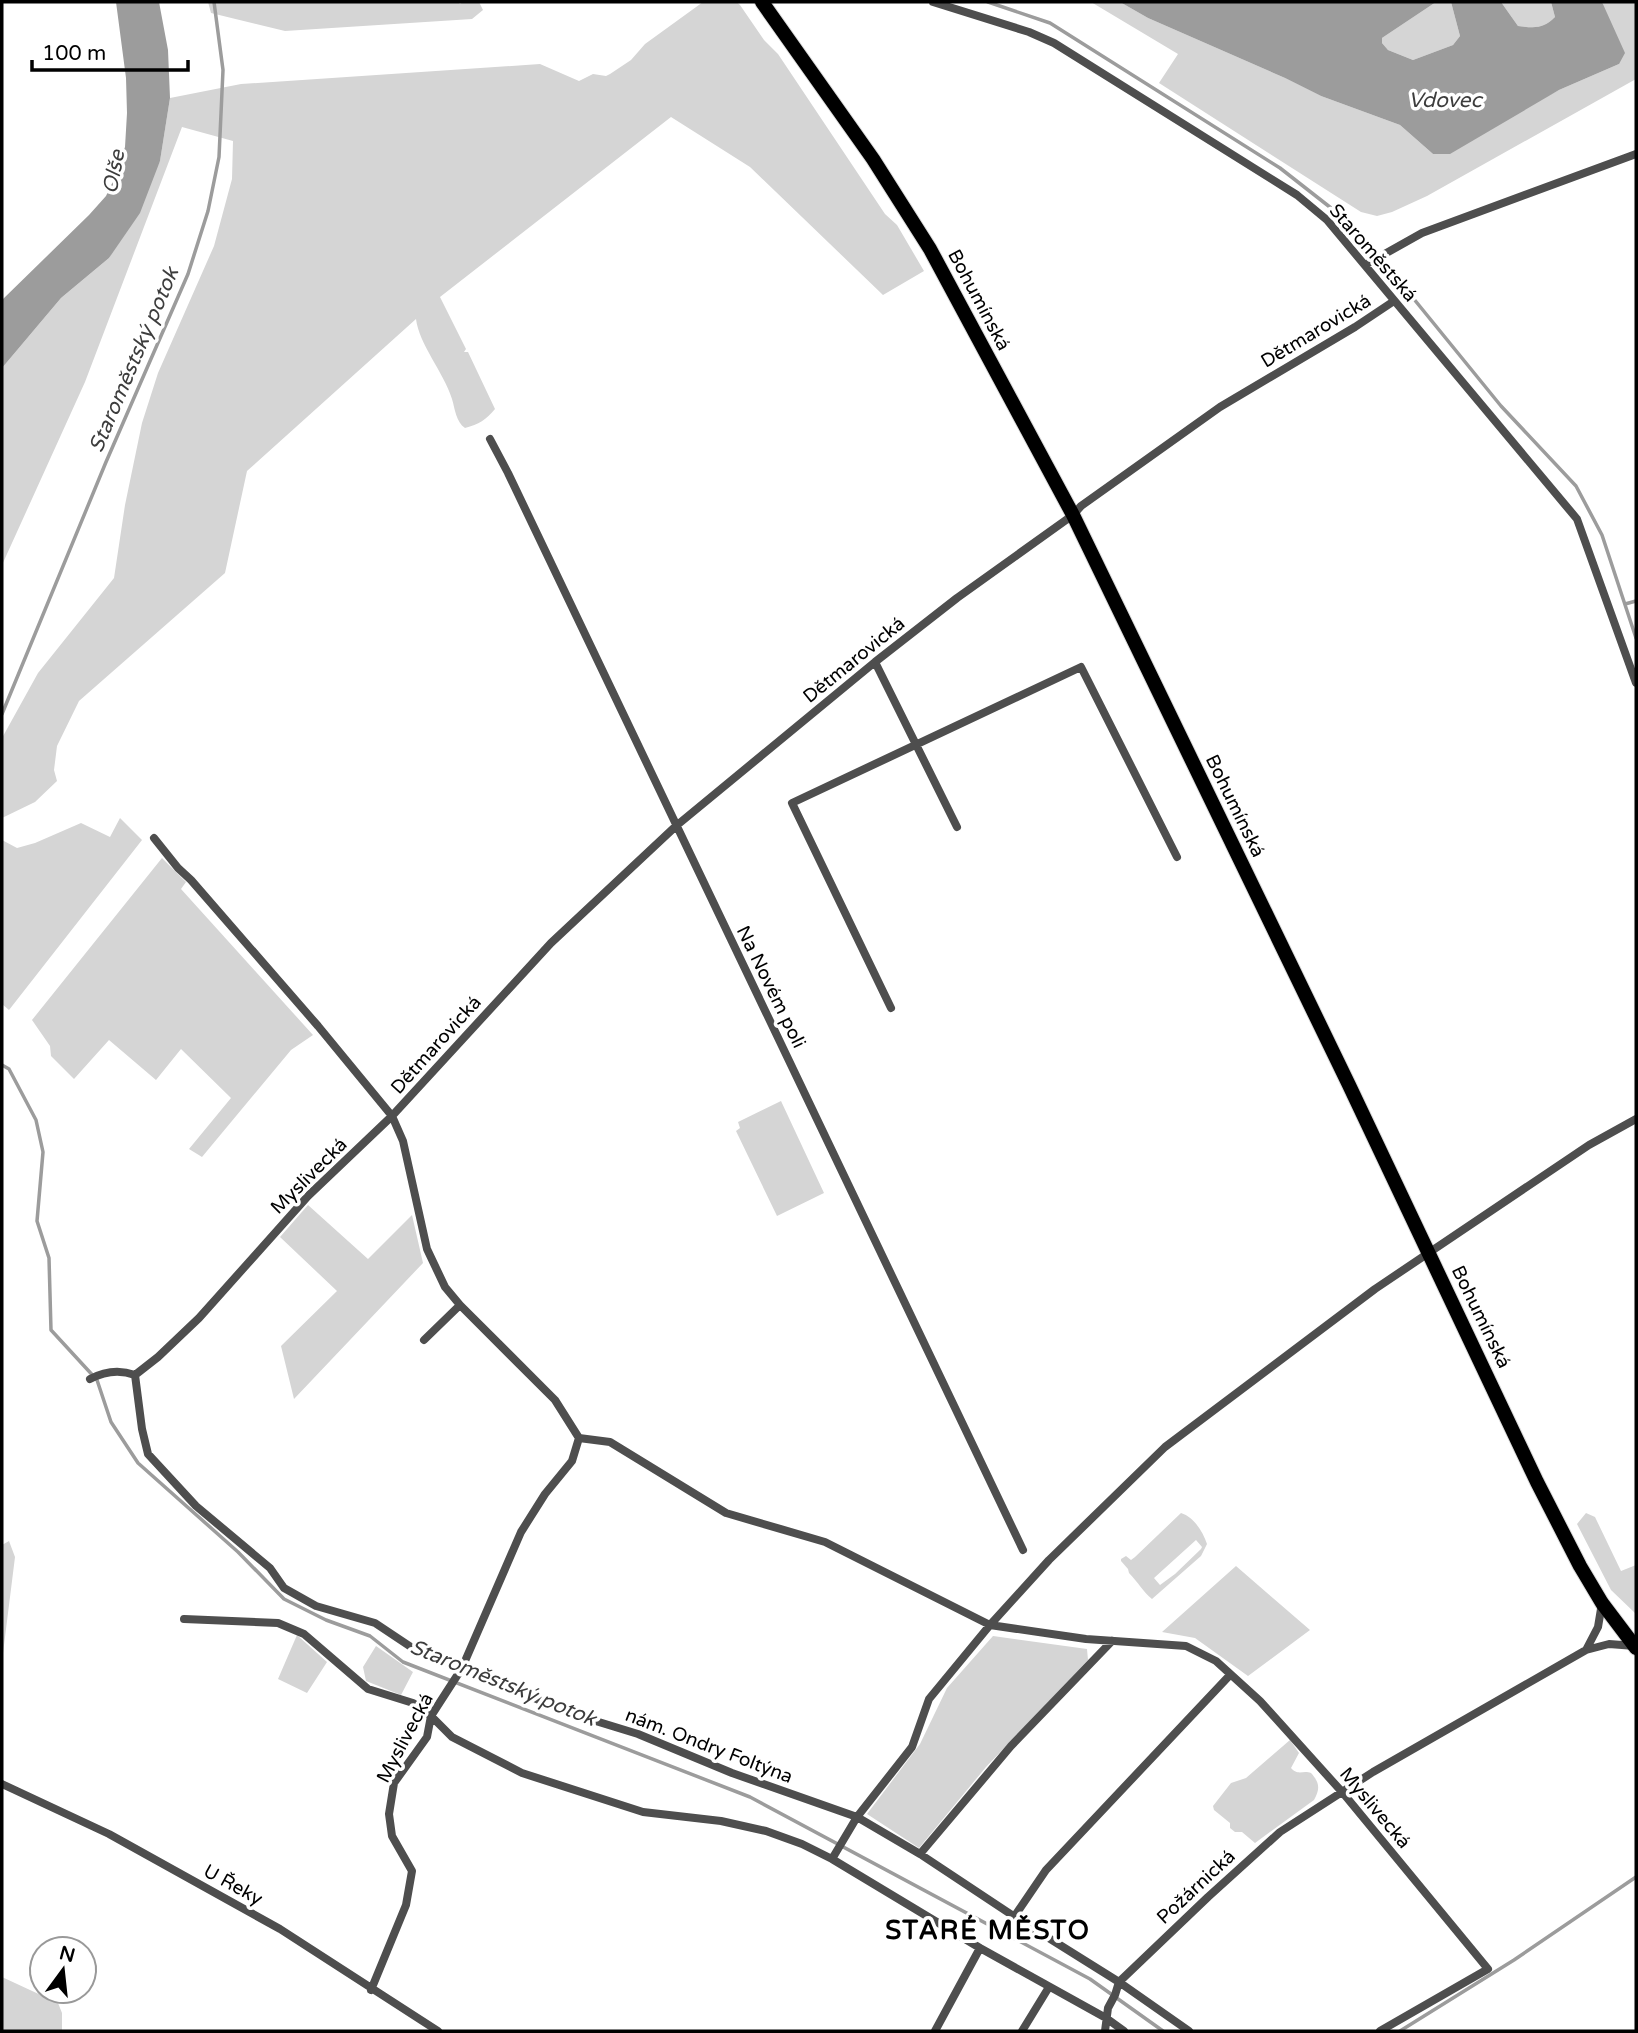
<svg xmlns="http://www.w3.org/2000/svg" width="1638" height="2033" viewBox="0 0 1638 2033" font-family="'Varela Round',sans-serif">
<style>
.green{fill:#d5d5d5;fill-rule:evenodd}
.water{fill:#9c9c9c}
.lines{fill:none;stroke-linecap:round;stroke-linejoin:round}
.stream{stroke:#9c9c9c;stroke-width:3.5}
.primary-casing{stroke:#dbdbdb;stroke-width:16}
.minor{stroke:#4e4e4e;stroke-width:8}
.primary{stroke:#000;stroke-width:14}
.labels{text-anchor:middle;dominant-baseline:central;stroke-width:7;stroke-linejoin:round;paint-order:stroke}
.street-label{font-size:19px;fill:#000;stroke:#fff}
.water-label{font-size:21px;font-style:italic;fill:#3d3d3d;stroke:#fff}
.district-label{font-size:26px;font-weight:bold;letter-spacing:2px;fill:#000;stroke:#fff}
</style>
<rect width="100%" height="100%" fill="#fff"/>
<path class="green" d="M208,2H458L460,4L463,2H479L483,10L472,19L285,31L211,13Z
M703,2H737L740,5L764,40L778,54L885,214L897,225L924,271L883,295L750,167L671,117L440,297L466,349L464,352H468L495,409C486,420 479,424 465,428C456,422 455,409 452,399C444,373 419,344 416,319L247,471L225,573L79,701L57,746L54,770L57,781L35,802L2,818V738L38,673L114,578L125,505L142,423L158,373L214,246L232,179L233,141L182,127L85,382L2,565V368L61,298L109,258L160,161L170,98L241,84L540,64L579,81L593,74L606,76L610,74L631,60L645,44Z
M1091,2H1120L1148,18L1285,78L1321,96L1400,125L1433,154L1559,90L1619,64L1602,2H1636V79L1427,196L1392,212L1377,216L1361,212L1159,83L1178,54Z
M1436,2H1451L1460,36L1453,45L1413,60L1388,50L1382,43V38Z
M1501,2H1551L1555,17C1543,29 1535,28 1518,26Z
M120,818L142,840L9,1010L2,1004V840L17,848L35,843L81,823L110,837Z
M162,858L186,882L181,889L313,1035L291,1050L202,1157L189,1149L231,1098L181,1049L156,1080L109,1040L74,1079L51,1056L50,1046L32,1020Z
M781,1101L824,1193L777,1216L736,1131L740,1128L738,1122Z
M308,1205L368,1259L412,1215L423,1263L294,1399L281,1346L337,1291L280,1237Z
M1181,1513C1194,1517 1203,1532 1207,1544L1201,1556L1152,1599C1143,1592 1138,1582 1129,1573L1128,1569L1121,1561V1559L1126,1556L1131,1560L1135,1557ZM1196,1540L1202,1547L1201,1549L1175,1574L1160,1585L1154,1578Z
M1586,1513L1595,1517L1621,1571L1636,1565V1614L1611,1590L1577,1524Z
M9,1541L15,1557L2,1661V1545Z
M1236,1566L1310,1630L1248,1676L1195,1638L1162,1632Z
M297,1635L327,1662L307,1693L278,1679Z
M993,1636L1087,1649L1088,1660L986,1767L919,1848L867,1814L920,1744L947,1688Z
M376,1646L413,1672L401,1695L366,1681L363,1667Z
M1290,1740L1299,1753L1291,1768C1298,1776 1303,1770 1311,1773C1320,1783 1320,1789 1314,1800L1255,1843L1242,1832H1235L1230,1828V1823L1214,1810L1213,1806L1231,1783L1246,1778Z
M2,1977L58,2003L62,2013V2031H2Z"/>
<path class="water" d="M116,2H159L168,50L170,98L160,161L140,213L109,258L61,298L2,368V300L89,215L106,196L116,175L125,147L127,113L126,78Z
M1120,2H1436L1382,38V43L1388,50L1413,60L1453,45L1460,36L1451,2H1501L1518,26C1535,28 1543,29 1555,17L1551,2H1602L1625,53L1619,64L1559,90L1450,154H1433L1400,125L1321,96L1285,78L1148,18Z"/>
<g class="lines">
<path class="stream" d="M988,2L1050,23L1280,168L1340,215L1378,255L1501,406L1576,486L1602,535L1636,638
M1625,604L1636,601
M2,714L106,462L188,274L208,211L219,157L223,70L214,2
M2,1065L9,1069L36,1120L43,1152L37,1221L49,1258L51,1330L97,1380L111,1422L138,1463L238,1552L284,1599L326,1620L370,1636L403,1662L750,1797L1090,1979L1163,2031
M1400,2031L1514,1960L1636,1877"/>
<defs>
<path id="primary" d="M762,2L873,159L930,249L1073,515L1349,1085L1537,1482L1580,1566L1602,1603L1636,1648"/>
</defs>
<use href="#primary" class="primary-casing"/>
<path class="minor" d="M933,2L1029,32L1054,43L1297,195L1327,220L1577,519L1636,683
M1365,265L1422,233L1636,154
M490,439L508,473L1023,1550
M875,662L957,827
M154,838L178,868L191,880L318,1026L392,1116L403,1141L427,1249L445,1287L460,1305L555,1400L579,1438L572,1461L545,1494L521,1532L462,1668L431,1716L427,1737L394,1783L389,1814L392,1836L412,1871L406,1905L371,1990
M891,1008L792,803L1081,667L1177,857
M424,1340L460,1305
M135,1375L158,1357L199,1318L308,1196L392,1116L551,943L676,826L875,662L957,598L1073,515L1081,506L1220,407L1355,327L1394,301
M135,1375L142,1429L148,1454L196,1506L270,1568L284,1588L316,1606L375,1623L417,1651L462,1668L512,1689L576,1715L638,1734L732,1773L857,1817L920,1854L1015,1917L1119,1982L1189,2031
M90,1379C105,1371 119,1369 135,1375
M579,1438L610,1442L726,1513L825,1542L990,1625L1086,1639L1186,1646L1216,1661L1260,1701L1343,1793L1488,1969L1380,2031
M184,1619L278,1623L304,1634L368,1689L413,1703L431,1716L452,1737L522,1773L643,1812L721,1821L766,1831L802,1844L832,1859L980,1948L1106,2018L1124,2031
M1586,1650L1609,1644L1635,1646
M2,1784L109,1834L280,1929L438,2031
M920,1854L1011,1746L1112,1641
M832,1859L857,1817L912,1747L929,1699L990,1625L1049,1560L1165,1447L1375,1289L1589,1145L1636,1119
M1014,1917L1046,1870L1230,1675
M935,2031L980,1948
M1022,2031L1049,1987
M1105,2031L1108,2008L1115,1995L1119,1982L1208,1897L1280,1832L1373,1772L1586,1650L1598,1627L1602,1603"/>
<use href="#primary" class="primary"/>
</g>
<g class="labels">
<g class="street-label">
<text transform="translate(1373 253) rotate(49)">Staroměstská</text>
<text transform="translate(979 300) rotate(62)">Bohumínská</text>
<text transform="translate(1316 331) rotate(-31)">Dětmarovická</text>
<text transform="translate(854 660) rotate(-39)">Dětmarovická</text>
<text transform="translate(1235 806) rotate(64)">Bohumínská</text>
<text transform="translate(771 987) rotate(64)">Na Novém poli</text>
<text transform="translate(436 1045) rotate(-48)">Dětmarovická</text>
<text transform="translate(309 1176) rotate(-45)">Myslivecká</text>
<text transform="translate(1481 1317) rotate(64)">Bohumínská</text>
<text transform="translate(405 1738) rotate(-62)">Myslivecká</text>
<text transform="translate(709 1746) rotate(21)">nám. Ondry Foltýna</text>
<text transform="translate(1375 1808) rotate(50)">Myslivecká</text>
<text transform="translate(233 1885) rotate(29)">U Řeky</text>
<text transform="translate(1196 1887) rotate(-43)">Požárnická</text>
</g>
<g class="water-label">
<text x="1445" y="100">Vdovec</text>
<text transform="translate(114 172) rotate(-79)">Olše</text>
<text transform="translate(134 360) rotate(-67)">Staroměstský potok</text>
<text transform="translate(503 1683) rotate(22)">Staroměstský potok</text>
</g>
<g class="district-label">
<text x="988" y="1930">STARÉ MĚSTO</text>
</g>
</g>
<rect width="1638" height="2033" fill="none" stroke="#000000" stroke-width="7"/>
<g transform="translate(63 1970) rotate(15)"><circle r="33" fill="#ffffff" stroke="#999999" stroke-width="2"/>
<path d="M0-5L12 26L0 18L-12 26Z" fill="#000000"/>
<text y="-10" font-size="19" font-weight="bold" text-anchor="middle" fill="#000000">N</text>
</g>
<path d="M32 60v10h156v-10" fill="none" stroke="#000000" stroke-width="3.5"/>
<text x="42" y="60" font-size="21" fill="#000000" stroke="#ffffff" stroke-width="5" paint-order="stroke">100 m</text>
</svg>
